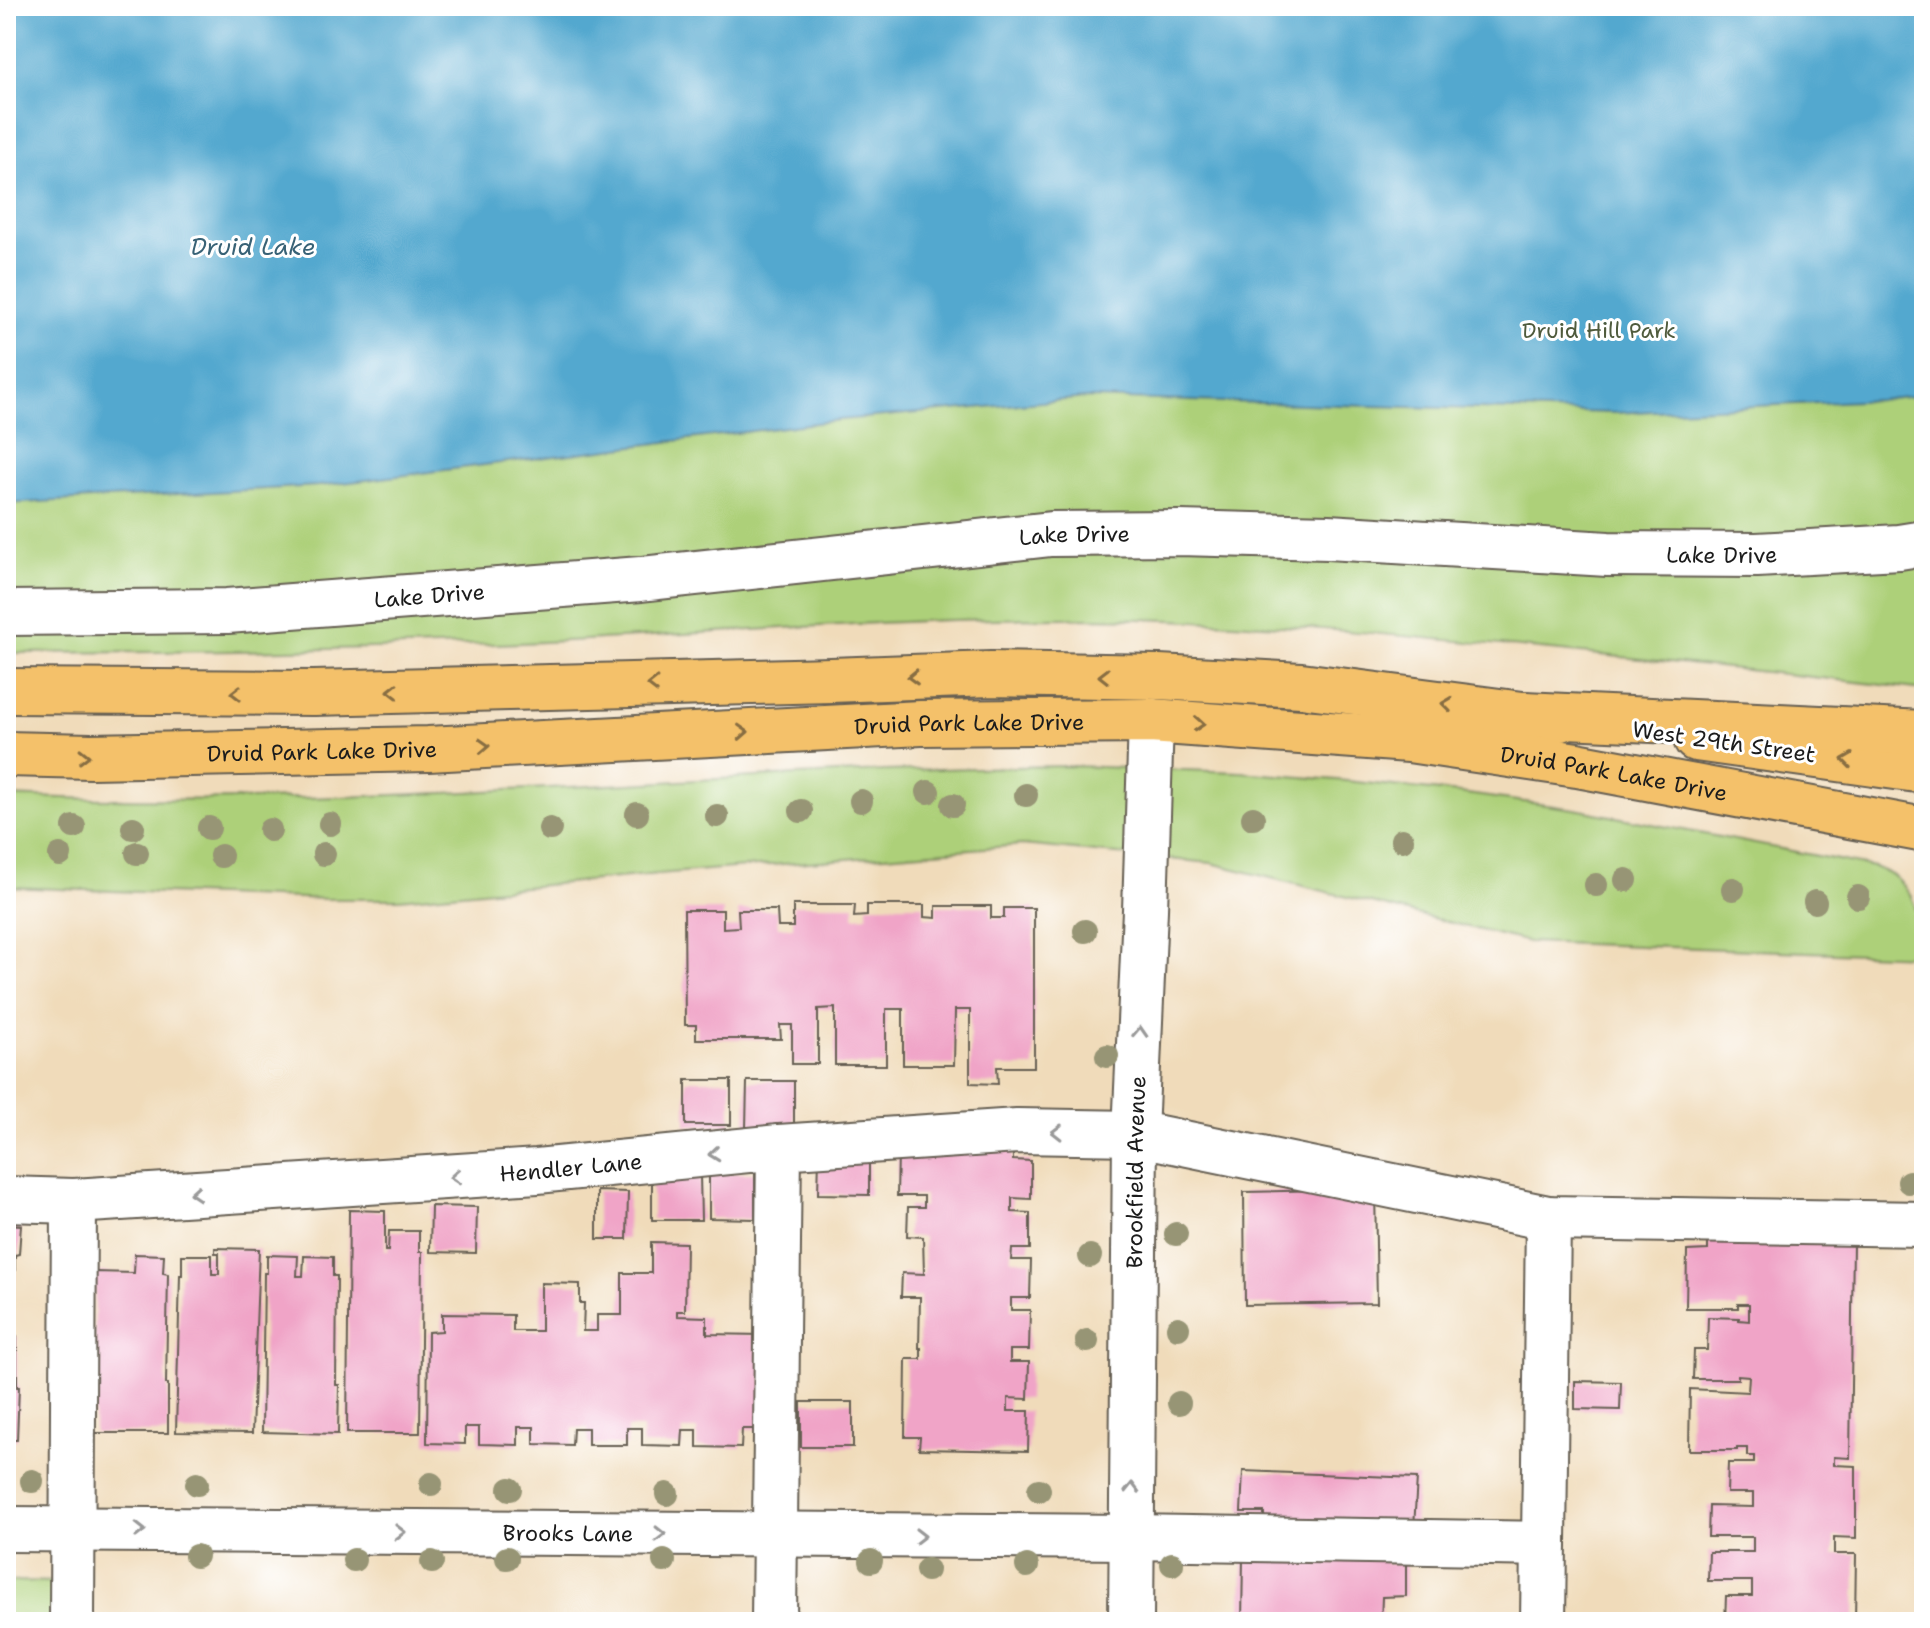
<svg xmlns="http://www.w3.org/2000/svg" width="1930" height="1628" viewBox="0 0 1930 1628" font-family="'Shantell Sans',sans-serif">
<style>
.green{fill:#add079;stroke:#64764a;stroke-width:2}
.water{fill:#53a8cf;stroke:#386276;stroke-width:2}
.building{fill:#f0a4c7}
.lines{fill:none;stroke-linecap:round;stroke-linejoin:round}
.minor-casing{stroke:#665f53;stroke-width:48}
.major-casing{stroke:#665f53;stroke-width:48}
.highway-casing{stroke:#665f53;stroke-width:48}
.minor{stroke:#fff;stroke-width:44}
.major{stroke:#f4c16a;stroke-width:44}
.highway{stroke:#f4c16a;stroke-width:44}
.tree{fill:#979575}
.oneway{stroke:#886e43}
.oneway2{stroke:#999}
.labels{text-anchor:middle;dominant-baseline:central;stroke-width:6;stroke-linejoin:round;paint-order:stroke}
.park-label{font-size:22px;fill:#4f5b3d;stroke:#fff}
.street-label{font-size:22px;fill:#1c1c1c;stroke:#fff}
.water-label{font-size:24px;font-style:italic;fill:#386276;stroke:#fff}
</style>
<rect width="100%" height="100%" fill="#fff"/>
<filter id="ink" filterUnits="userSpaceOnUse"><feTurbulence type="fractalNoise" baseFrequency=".0125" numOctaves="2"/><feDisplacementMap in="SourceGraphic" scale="16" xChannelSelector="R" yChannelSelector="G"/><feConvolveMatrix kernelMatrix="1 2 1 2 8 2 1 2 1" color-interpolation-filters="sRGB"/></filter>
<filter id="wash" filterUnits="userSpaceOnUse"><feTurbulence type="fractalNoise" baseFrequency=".006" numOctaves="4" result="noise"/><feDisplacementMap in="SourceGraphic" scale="32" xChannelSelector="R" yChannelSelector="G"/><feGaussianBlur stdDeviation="1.8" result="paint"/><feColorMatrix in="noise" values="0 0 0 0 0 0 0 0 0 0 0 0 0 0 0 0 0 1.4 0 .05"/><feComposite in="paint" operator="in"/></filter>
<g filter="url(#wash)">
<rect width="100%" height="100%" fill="#f0dbba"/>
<path class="green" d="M6,6H1924V690C1793,674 1662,661 1530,648C1377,633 1222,618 1068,618C900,618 733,632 566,641C379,650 193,652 6,653Z
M1072,766L1241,772L1337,780L1460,793L1575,809L1874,867C1882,870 1891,873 1897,879C1921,901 1920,926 1919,956L1528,942L1211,863L1022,845L670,873L399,899H327L6,887V796C362,812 717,770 1072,766Z
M6,1581L60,1582V1622H6Z"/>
<path class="water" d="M6,6H1924V395L1880,400L1614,413L1087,398L840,420L319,486L6,504Z"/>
<g id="blocks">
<path class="building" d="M793,905H855L854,917L867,916V905H924V917L936,918V906H991V918H1004V908H1034V1067H997L998,1084L970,1083V1010H955L954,1065H903V1009H886V1065H835V1008L818,1009V1064H792V1025H780L781,1039H696V1025H685L684,910H723V928L739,927L738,910H777L778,927H793Z
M686,1080H731V1125H686Z
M747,1081H794V1130L746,1129Z
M1013,1142V1160L1031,1161V1199L1012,1198V1212L1030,1213V1249H1012L1011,1260H1031L1030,1298H1011V1310H1030L1029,1350H1010V1362H1029L1028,1399L1008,1398V1411H1029L1028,1451L919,1449L920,1437H905L906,1359H921V1348H919L920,1297H901L902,1273L924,1274L923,1237L907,1236L908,1207H924V1196H897L898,1154Z
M869,1152V1195L818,1194L819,1157Z
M709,1173H755V1219L709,1218Z
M652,1174H700L701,1220H652Z
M1375,1189L1377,1303L1245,1305L1244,1192Z
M597,1191L628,1192L627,1239H597Z
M431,1206L477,1207L476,1253L430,1252Z
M349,1210L385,1211V1251H388L389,1231H419V1252H422L420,1433H347Z
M6,1224L21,1225L19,1254L15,1255V1281L6,1280Z
M1708,1240L1853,1243L1850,1458L1834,1457V1465L1856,1466V1538L1834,1537V1554H1856L1855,1622H1725L1726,1596H1752V1581H1708L1709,1552H1753V1537H1708L1709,1506L1753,1507V1493H1727L1728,1463H1754V1456H1747V1448H1737V1450H1689L1690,1389L1748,1392L1749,1376L1738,1375V1379H1693L1694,1350H1707L1708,1317L1739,1318V1320L1749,1321V1304H1738V1308H1686L1687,1251L1708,1250Z
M651,1242L686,1243L685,1311H677V1316L707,1317V1334L763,1335L762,1429H742L741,1448L697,1447V1430H683L682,1446L642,1445V1428H627V1445H588V1428H573L572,1445L534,1444V1427H518V1445L479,1444V1427H465V1444L427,1443L428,1332L442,1331V1314L513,1315V1331H541V1283L580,1284V1303H584L583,1331H597V1315H622V1273H651Z
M215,1248L259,1249L252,1433L176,1432L180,1275H182V1255H212V1274H219V1253H215Z
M135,1254L164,1255L163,1273L168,1274L166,1384H168V1433H94L95,1272L134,1273Z
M267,1255L298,1256L297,1276H303L304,1256L333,1257V1276H337L336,1385H339L338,1434L262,1432L264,1273H267Z
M6,1337H17V1387H19L17,1440H6Z
M1575,1381L1621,1382L1620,1410L1575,1409Z
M801,1402H853V1447H801Z
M1243,1471L1417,1478L1414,1528L1264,1527V1512H1241Z
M1243,1557L1386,1559L1385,1564L1406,1563V1596L1382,1597L1381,1622H1242Z
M111,1618L157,1619V1622H111Z
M170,1619H212V1622H170Z"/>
</g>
</g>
<g filter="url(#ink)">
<use href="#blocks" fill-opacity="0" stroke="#665f53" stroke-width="2"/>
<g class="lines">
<defs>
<g id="minor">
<path id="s1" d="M6,613L227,611L641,579L1051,534L1180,533L1328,537L1608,554L1757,555L1899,547L1924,543"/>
<path id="s2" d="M6,1199L74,1201L537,1171L779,1147L1017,1131L1135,1133L1548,1218L1924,1224"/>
<path id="s3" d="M6,1529L1132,1537L1544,1544"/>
<path d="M72,1622L74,1201"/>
<path d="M774,1622L779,1147"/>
<path id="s4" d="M1131,1622L1135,1133L1145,910L1151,721"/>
<path d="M1543,1622L1548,1218"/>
</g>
<g id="major">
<path d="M6,691L314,693L831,680L991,674L1159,677L1301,685L1561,719"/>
<path d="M1696,739L1924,771"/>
<path id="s5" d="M6,754L91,756L428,749L921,723L1151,721L1409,740L1577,765L1924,830"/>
</g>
<path id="highway" d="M1524,714L1924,733"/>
</defs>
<use href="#minor" class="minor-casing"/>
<use href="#major" class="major-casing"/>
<use href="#highway" class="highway-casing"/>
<use href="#minor" class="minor"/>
<use href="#major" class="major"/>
<use href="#highway" class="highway"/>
</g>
<g class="tree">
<circle cx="928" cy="792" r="12"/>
<circle cx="1026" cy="795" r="12"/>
<circle cx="861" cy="801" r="12"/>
<circle cx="953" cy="805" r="12"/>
<circle cx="801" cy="811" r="12"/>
<circle cx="637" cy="814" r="12"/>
<circle cx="717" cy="816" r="12"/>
<circle cx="1253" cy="818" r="12"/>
<circle cx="330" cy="824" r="12"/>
<circle cx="74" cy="827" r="12"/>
<circle cx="133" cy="828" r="12"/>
<circle cx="209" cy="828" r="12"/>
<circle cx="550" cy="829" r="12"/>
<circle cx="270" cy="830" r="12"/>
<circle cx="1402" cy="840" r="12"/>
<circle cx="137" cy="853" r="12"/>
<circle cx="324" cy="854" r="12"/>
<circle cx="60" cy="855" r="12"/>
<circle cx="221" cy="856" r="12"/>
<circle cx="1626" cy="880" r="12"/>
<circle cx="1596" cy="885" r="12"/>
<circle cx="1733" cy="889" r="12"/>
<circle cx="1858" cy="897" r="12"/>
<circle cx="1815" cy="902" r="12"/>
<circle cx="1085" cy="931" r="12"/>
<circle cx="1107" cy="1056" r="12"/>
<circle cx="1909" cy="1182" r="12"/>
<circle cx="1176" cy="1234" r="12"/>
<circle cx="1090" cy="1256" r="12"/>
<circle cx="1178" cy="1328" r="12"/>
<circle cx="1087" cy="1341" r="12"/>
<circle cx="1179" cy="1403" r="12"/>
<circle cx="32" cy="1481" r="12"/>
<circle cx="197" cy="1484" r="12"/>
<circle cx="431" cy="1484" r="12"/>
<circle cx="510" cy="1489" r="12"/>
<circle cx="1039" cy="1490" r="12"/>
<circle cx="667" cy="1494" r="12"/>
<circle cx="196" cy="1556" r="12"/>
<circle cx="507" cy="1558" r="12"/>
<circle cx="354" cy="1560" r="12"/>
<circle cx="664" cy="1561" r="12"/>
<circle cx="871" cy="1561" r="12"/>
<circle cx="432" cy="1562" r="12"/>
<circle cx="1172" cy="1564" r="12"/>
<circle cx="1027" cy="1566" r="12"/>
<circle cx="927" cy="1570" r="12"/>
</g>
<defs><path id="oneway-chevron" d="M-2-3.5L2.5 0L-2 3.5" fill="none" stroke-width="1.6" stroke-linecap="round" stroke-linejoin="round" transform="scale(2)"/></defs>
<g class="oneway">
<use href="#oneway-chevron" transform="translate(1104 676) rotate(-179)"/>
<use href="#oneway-chevron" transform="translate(913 677) rotate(178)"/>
<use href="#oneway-chevron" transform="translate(653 685) rotate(179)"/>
<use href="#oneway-chevron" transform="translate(393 691) rotate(179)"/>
<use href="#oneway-chevron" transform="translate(236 693) rotate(-180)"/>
<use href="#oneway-chevron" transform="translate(1447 704) rotate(-173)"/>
<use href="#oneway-chevron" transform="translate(1199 724) rotate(4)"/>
<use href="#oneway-chevron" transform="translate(743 732) rotate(-3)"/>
<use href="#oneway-chevron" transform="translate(484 746) rotate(-3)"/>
<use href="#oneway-chevron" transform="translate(84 756) rotate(1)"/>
<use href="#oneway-chevron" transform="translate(1847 760) rotate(-172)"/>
</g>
<g class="oneway2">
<use href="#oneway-chevron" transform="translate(1140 1032) rotate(-87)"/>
<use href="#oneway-chevron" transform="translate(1057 1132) rotate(-179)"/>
<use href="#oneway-chevron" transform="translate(714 1154) rotate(174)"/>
<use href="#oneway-chevron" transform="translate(455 1177) rotate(176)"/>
<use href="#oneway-chevron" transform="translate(195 1193) rotate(176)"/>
<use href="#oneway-chevron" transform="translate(1132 1488) rotate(-89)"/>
<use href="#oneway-chevron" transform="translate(140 1530) rotate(1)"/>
<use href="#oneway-chevron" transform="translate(400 1532)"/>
<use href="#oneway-chevron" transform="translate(660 1534) rotate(1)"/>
<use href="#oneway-chevron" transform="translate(920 1536)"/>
</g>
</g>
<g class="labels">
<g class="park-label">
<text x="1599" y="330">Druid Hill Park</text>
</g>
<g class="street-label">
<text stroke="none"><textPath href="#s1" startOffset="1072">Lake Drive</textPath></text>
<text stroke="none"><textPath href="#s1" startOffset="1720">Lake Drive</textPath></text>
<text stroke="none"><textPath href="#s1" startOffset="424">Lake Drive</textPath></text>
<text stroke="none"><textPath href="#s5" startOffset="964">Druid Park Lake Drive</textPath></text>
<text transform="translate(1724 742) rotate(8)">West 29th Street</text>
<text stroke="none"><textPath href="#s5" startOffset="316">Druid Park Lake Drive</textPath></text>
<text stroke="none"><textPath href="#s5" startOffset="1612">Druid Park Lake Drive</textPath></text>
<text stroke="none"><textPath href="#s2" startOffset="566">Hendler Lane</textPath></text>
<text stroke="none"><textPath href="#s4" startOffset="450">Brookfield Avenue</textPath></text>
<text stroke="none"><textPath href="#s3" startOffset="562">Brooks Lane</textPath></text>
</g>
<g class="water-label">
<text x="253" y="247">Druid Lake</text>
</g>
</g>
<rect width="1930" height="1628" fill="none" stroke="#fff" stroke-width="32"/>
</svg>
